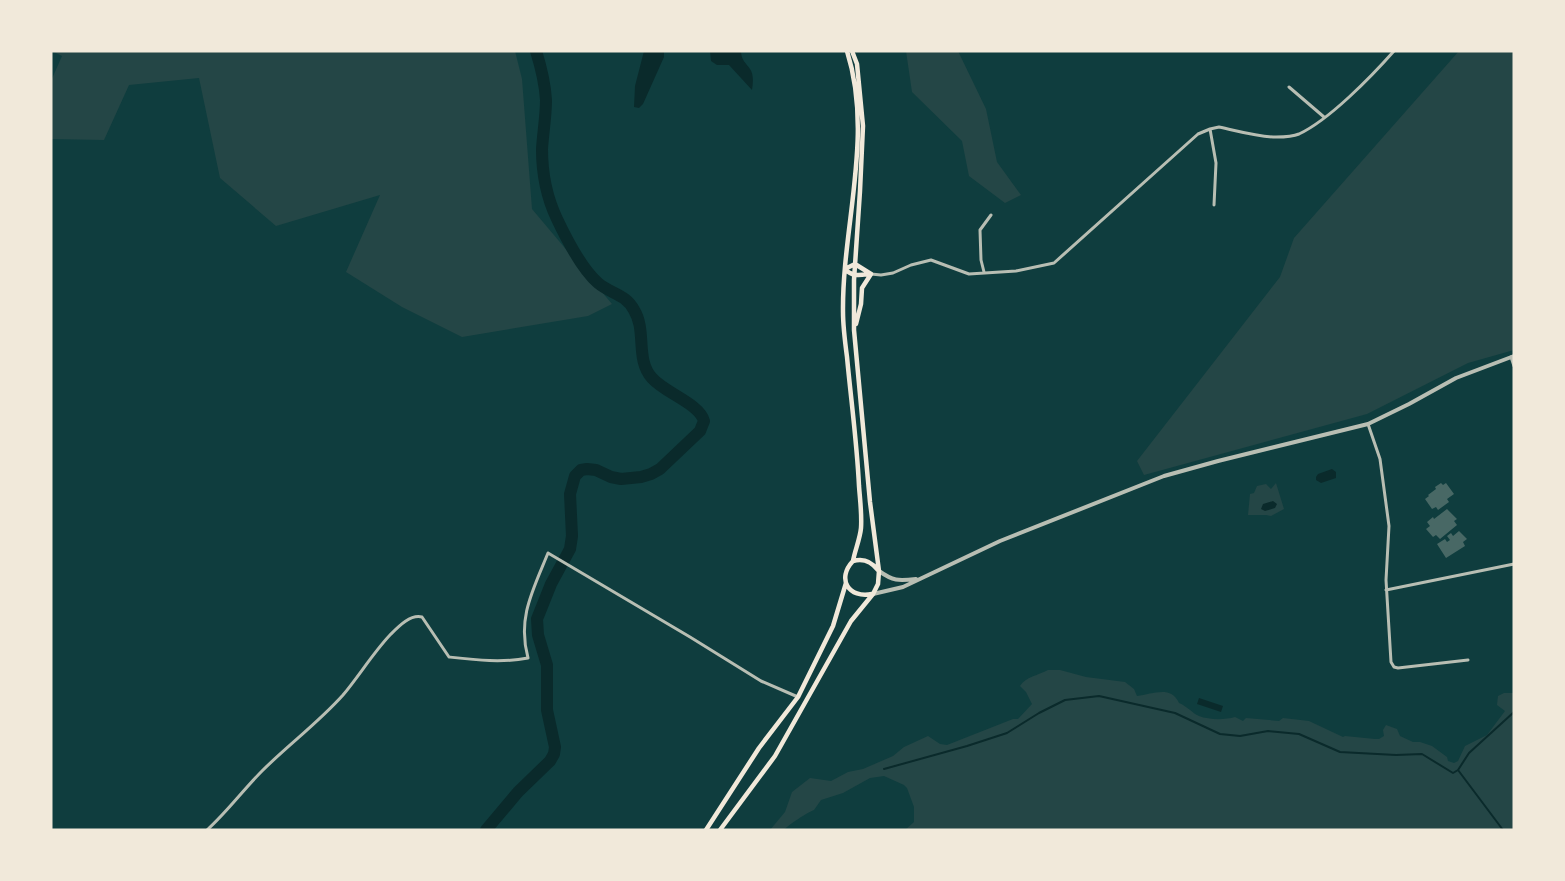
<svg xmlns="http://www.w3.org/2000/svg" width="1565" height="881" viewBox="0 0 1565 881" font-family="'Open Sans',sans-serif">
<style>
.green{fill:#244646}
.water{fill:#0a2a2b}
.lines{fill:none;stroke-linecap:round;stroke-linejoin:round}
.stream{stroke:#0a2a2b;stroke-width:2}
.river{stroke:#0a2a2b;stroke-width:12}
.building{fill:#486865}
.minor{stroke:#b8beb3;stroke-width:3}
.tertiary{stroke:#b8beb3;stroke-width:4}
.primary{stroke:#f1e9da;stroke-width:4.5}
</style>
<rect width="100%" height="100%" fill="#0f3d3e"/>
<path class="green" d="M52,51H515L522,79L532,209L612,304L588,316L462,337L402,307L346,272L380,195L276,226L220,178L199,78L129,85L104,140L51,139V81L62,56Z
M906,51H958L986,109L997,162L1021,195L1005,203L969,176L962,141L912,92Z
M1459,51H1514V350L1468,363L1367,414L1144,475L1137,461L1280,277L1294,238Z
M1276,483L1284,509L1271,516L1266,515H1248L1250,494L1254,493L1257,486L1266,484L1271,489Z
M1048,670H1060L1086,677L1125,682L1134,689L1137,696C1153,694 1171,685 1179,703C1187,706 1192,713 1199,716C1209,720 1225,720 1235,717L1243,721L1246,718L1279,721L1283,718L1309,721L1343,737L1345,736L1375,739H1379L1384,736L1383,730L1386,725L1397,729L1400,736L1413,742H1420L1432,746L1447,757L1448,761L1454,763L1458,761L1465,746L1487,735L1505,711L1497,705L1498,696L1504,693H1514V830H905L914,822V807L907,788L904,785L884,776L870,778L843,793L821,800L814,810C808,812 788,825 784,830H770L785,812L792,792L810,778L831,781L848,772L863,769L893,756L904,747L928,736L940,744L947,745L1013,719H1018L1032,704L1026,692L1020,686C1025,677 1039,675 1048,670Z"/>
<path class="water" d="M644,51H664V57L643,104L639,108L634,107L635,86Z
M710,51H741C741,60 746,63 750,69C754,75 753,83 752,90L729,65H717L711,61Z
M1332,469L1336,472V478L1321,483L1316,480V477L1318,474Z
M1273,501L1277,504L1275,508L1265,511L1261,509L1263,504Z
M1199,698L1223,706L1221,712L1197,704Z"/>
<g class="lines">
<path class="stream" d="M884,769L967,746L1007,733L1039,713L1065,700L1099,696L1175,713L1220,734L1240,736L1268,731L1299,734L1340,752L1396,755L1422,754L1453,773L1458,770L1469,753L1514,712
M1458,770L1503,830"/>
<path class="river" d="M486,830L518,792L550,761L554,754L555,747L547,710V665L538,635L537,619L551,584L570,549L572,536L570,494L575,476L581,470L587,469L596,470L611,477L621,479L641,477L651,474L660,469L700,431L704,421C700,404 665,393 652,378C635,359 647,331 634,310C626,294 611,294 598,283C583,270 566,238 557,219C547,198 542,173 542,149C543,133 546,116 546,100C545,83 541,67 536,51"/>
</g>
<path class="building" d="M1441,483L1443,485L1446,483L1454,494L1447,499L1449,502L1438,510L1436,507L1432,509L1425,499L1429,496L1428,495L1436,489L1435,487Z
M1447,509L1457,519L1454,521L1457,525L1440,539L1436,535L1433,537L1426,529L1430,526L1427,522L1433,517L1434,519Z
M1459,531L1467,539L1463,542L1465,546L1446,558L1437,544L1445,539L1447,542L1450,540L1447,536L1451,533L1453,536Z"/>
<g class="lines">
<path class="minor" d="M1289,87L1324,117
M1210,129L1216,163L1214,205
M984,272L981,260L980,230L991,215
M871,274L881,275L893,273L911,265L931,260L969,274L1016,271L1054,263L1198,134L1210,129L1219,127C1238,131 1257,137 1276,137C1283,137 1292,137 1299,134C1329,120 1371,77 1394,51
M1511,357L1514,366
M1368,424L1380,459L1389,526L1386,580L1391,662L1394,667L1398,668L1468,660
M1386,590L1514,564
M207,830C227,812 243,790 262,771C288,745 318,723 343,695C359,676 373,653 390,635C398,627 410,614 422,617L449,657C476,660 502,663 528,658C517,618 533,590 548,553L690,637L761,681L798,697"/>
<path class="tertiary" d="M879,571C893,581 898,581 916,579
M873,594L903,587L1000,541L1164,476L1218,461L1368,424L1409,404L1456,378L1514,356"/>
<path class="primary" d="M847,51C874,136 842,226 843,312C843,327 845,342 847,357C851,400 857,443 859,486C860,500 862,514 861,528C860,539 855,550 853,561
M845,269L855,264L871,274
M845,269C852,277 860,275 870,274
M856,324L861,304L862,288L871,274
M872,594C849,599 836,579 853,561C863,558 871,561 878,570
M706,830L759,748L798,697L833,626L846,583
M720,830L775,756L851,621L873,594L878,584L879,571L870,502L854,330V280L860,191L863,126L857,64L852,51"/>
</g>
<rect width="1565" height="881" fill="none" stroke="#f1e9da" stroke-width="105"/>
</svg>
